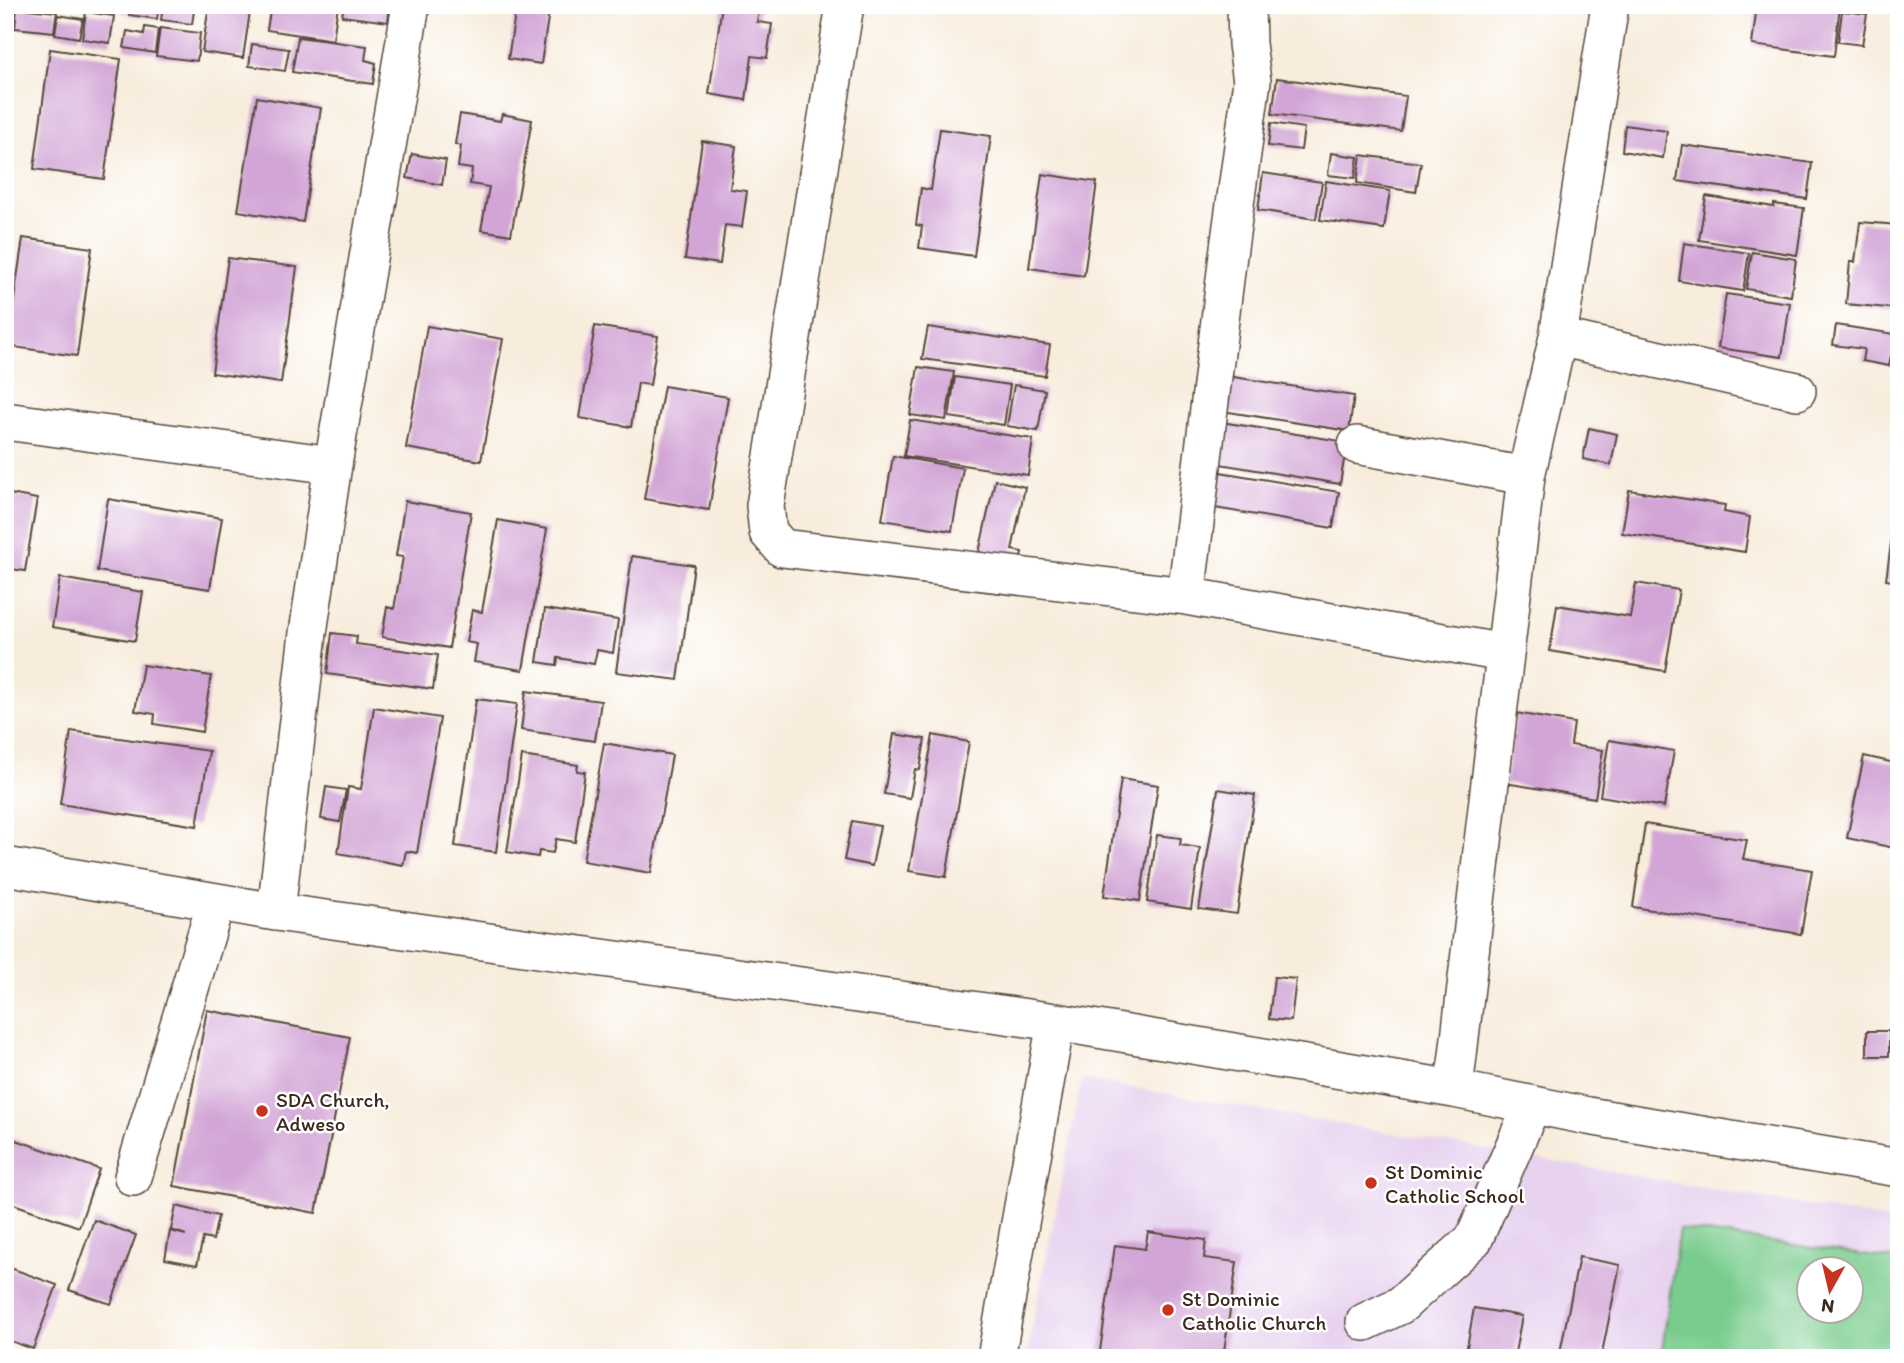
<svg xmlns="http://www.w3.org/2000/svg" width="1904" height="1363" viewBox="0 0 1904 1363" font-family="Itim,sans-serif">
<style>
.built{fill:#e7d2ef;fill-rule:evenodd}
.green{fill:#79cc8e;stroke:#5a7b56;stroke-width:2;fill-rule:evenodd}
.building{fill:#d2a5d6}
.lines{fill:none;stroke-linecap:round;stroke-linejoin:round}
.minor-casing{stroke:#57473b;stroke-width:40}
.minor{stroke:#fff;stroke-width:37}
.poi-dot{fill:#c8321e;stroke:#fff;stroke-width:2.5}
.labels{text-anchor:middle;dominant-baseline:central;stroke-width:5;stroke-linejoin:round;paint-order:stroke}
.poi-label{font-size:21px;fill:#3b2a1e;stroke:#fff;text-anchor:start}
</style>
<rect width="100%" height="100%" fill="#fff"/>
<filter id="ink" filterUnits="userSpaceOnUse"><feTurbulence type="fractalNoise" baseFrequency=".0143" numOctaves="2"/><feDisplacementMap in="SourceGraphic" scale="14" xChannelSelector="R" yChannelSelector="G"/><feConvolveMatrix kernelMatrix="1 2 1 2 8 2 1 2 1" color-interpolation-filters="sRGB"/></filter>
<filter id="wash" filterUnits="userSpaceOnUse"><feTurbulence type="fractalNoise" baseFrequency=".00686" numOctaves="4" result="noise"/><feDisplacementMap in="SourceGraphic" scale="28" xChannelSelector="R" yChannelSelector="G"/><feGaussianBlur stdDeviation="1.57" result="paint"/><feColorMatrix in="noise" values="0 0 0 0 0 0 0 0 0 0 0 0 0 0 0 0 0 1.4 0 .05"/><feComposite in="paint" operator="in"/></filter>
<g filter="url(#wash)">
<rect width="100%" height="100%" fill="#f8eddd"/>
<path class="built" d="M1082,1079L1899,1222V1358H1026ZM1810,1268H1852V1310H1810Z"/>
<path class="green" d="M1679,1229L1899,1260V1358H1661ZM1810,1268H1852V1310H1810Z"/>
<g id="blocks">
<path class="building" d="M86,5H129L128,13Z
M131,5H159L157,19L129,15Z
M163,5H195L192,24L161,20Z
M209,5H251L243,58L202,52Z
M271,5H338L333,40L267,30Z
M344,5H390L388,22L342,16Z
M502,5H550L541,64L508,59L515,14L501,12Z
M722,5H760L757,22L772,24L767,58L752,56L746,100L709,94Z
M1757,5H1840L1834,56L1752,45Z
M17,8L57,12L54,32L15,28Z
M1842,11L1867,14L1862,45L1838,42Z
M86,12L114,16L110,43L82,39Z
M58,15L83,19L79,38L55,34Z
M145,27L158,29L155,53L124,48L127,31L144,34Z
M160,28L200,33L197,61L156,56Z
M298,37L367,46L365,60L376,63L373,84L292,72Z
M252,44L289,49L285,71L249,66Z
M50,49L121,59L104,179L34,169Z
M1277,78L1406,96L1401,131L1272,114Z
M257,97L321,108L303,222L238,211Z
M460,114L500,121L502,114L532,120L511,235L481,230L489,187L470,184L472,169L458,167L461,146L455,144Z
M1271,123L1304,128L1301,150L1268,146Z
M1625,125L1667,131L1663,158L1622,151Z
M940,129L991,136L974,256L919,248L922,226L916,225L921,188L931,190Z
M702,141L736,146L730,189L747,191L742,227L725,225L720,264L685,259Z
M1682,145L1812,163L1807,199L1677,181Z
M1331,153L1358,157L1355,178L1328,175Z
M412,154L446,160L442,185L407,178Z
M1361,155L1421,163L1416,192L1357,183Z
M1263,173L1322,182L1316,219L1258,210Z
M1042,174L1097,182L1084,276L1029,268Z
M1326,181L1390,191L1384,229L1320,220Z
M1706,196L1774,207V204L1804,208L1797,255L1699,240Z
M1860,222L1899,225V309L1846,304L1850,262H1855Z
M23,238L92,248L77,356L7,346Z
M1684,243L1749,253L1743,291L1679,281Z
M1752,252L1796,259L1791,296L1746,289Z
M228,258L297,267L281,383L212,373Z
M1726,294L1790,303L1782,357L1718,348Z
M1836,325L1895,334L1889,366L1862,361L1864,349L1833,345Z
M427,326L503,339L481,461L406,448Z
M595,326L658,336L650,385L638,383L631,427L580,418Z
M928,327L1050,345L1045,376L922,359Z
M918,367L954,372L946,420L910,415Z
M1227,376L1354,396L1349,431L1222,411Z
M955,377L1010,385L1004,425L949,417Z
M1014,385L1045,390L1038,431L1007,426Z
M664,386L728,397L709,510L644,499Z
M910,420L1033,439L1028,475L904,456Z
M1221,422L1347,442L1340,484L1214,463Z
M1589,428L1617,434L1611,465L1583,459Z
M893,456L963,468L952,531L882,520Z
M1208,470L1339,492L1333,528L1203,506Z
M995,480L1025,487L1012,550L1022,552L1019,566L978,557Z
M1629,490L1725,505L1724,512L1750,517L1745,552L1622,533Z
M5,493L37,499L25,571L5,568Z
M108,499L222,518L210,589L97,571Z
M405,501L471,512L449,648L382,637L387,607L394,609L403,557L396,556Z
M1897,501H1899V582L1886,580Z
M498,520L547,529L523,670L474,662L477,644L466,642L472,610L482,612Z
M632,556L694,565L678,680L616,672Z
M60,578L143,592L135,641L52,627Z
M1636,583L1679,590L1665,671L1550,651L1557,605L1630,617Z
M545,609L618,620L613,653L597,650L594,664L558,658L557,665L537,662Z
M332,633L357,636L356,644L438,655L433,689L327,674Z
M143,665L211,676L202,732L154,724L155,714L135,711Z
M526,691L601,701L595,741L521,730Z
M476,699L517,704L496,852L455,846Z
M374,707L440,718L417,853L406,851L403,865L338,853L348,787L361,789Z
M1516,713L1574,723L1571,745L1603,750L1595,798L1505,783Z
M71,731L209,751L197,826L60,804Z
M894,734L925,739L920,770L915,769L910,798L884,794Z
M933,735L969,742L946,877L909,871Z
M1609,740L1674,751L1664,807L1600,796Z
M604,743L672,755L651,873L583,861Z
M522,756L578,765L577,771L585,772L575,842L556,839L553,853L539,851L538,857L507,852Z
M1864,756L1899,764V849L1847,838Z
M1121,779L1158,785L1140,901L1104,896Z
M326,787L346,790L340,822L321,819Z
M1218,789L1255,795L1237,914L1199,909Z
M852,821L880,826L872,866L844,860Z
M1645,824L1747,840L1743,859L1812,870L1801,934L1633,907Z
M1157,835L1181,838L1180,845L1200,848L1191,909L1147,902Z
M1274,977L1296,979L1291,1021L1269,1019Z
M207,1010L350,1037L316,1213L174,1186Z
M1867,1031H1889V1056H1867Z
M5,1136L99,1169L79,1227L5,1201Z
M176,1206L218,1216L213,1240L203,1238L197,1265L165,1259L170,1231L186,1235L171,1230Z
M94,1220L136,1235L111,1304L69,1290Z
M1148,1232L1206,1240L1204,1258L1237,1262L1223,1358H1099L1115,1245L1145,1249Z
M1579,1257L1620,1265L1601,1358H1559Z
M5,1266L57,1285L33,1349L5,1339Z
M1474,1308L1522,1316L1514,1358H1465Z"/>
</g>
</g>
<g filter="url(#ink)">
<use href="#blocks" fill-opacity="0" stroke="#57473b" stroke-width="2"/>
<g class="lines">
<defs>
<path id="minor" d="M845,5L765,506L768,532L782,548L1186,596L1504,653
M1558,337L1797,391
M5,421L333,465
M1357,445L1526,476
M1186,596L1228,255L1252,81L1247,44L1246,5
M5,866L276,912L1056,1022L1454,1089L1588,1116L1899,1168
M276,912L308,633L333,465L411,5
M1454,1089L1526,476L1558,337L1610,5
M133,1177L216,902
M1365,1322L1401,1305L1474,1239L1532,1105
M996,1358L1056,1022"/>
</defs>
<use href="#minor" class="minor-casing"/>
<use href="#minor" class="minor"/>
</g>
</g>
<g class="poi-dot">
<circle cx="262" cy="1111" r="7"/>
<circle cx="1371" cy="1183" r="7"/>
<circle cx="1168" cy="1310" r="7"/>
</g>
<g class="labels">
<g class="poi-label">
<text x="276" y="1099">SDA Church,<tspan x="276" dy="24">Adweso</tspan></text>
<text x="1385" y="1171">St Dominic<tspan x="1385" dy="24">Catholic School</tspan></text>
<text x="1182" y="1298">St Dominic<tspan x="1182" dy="24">Catholic Church</tspan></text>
</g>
</g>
<rect width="1904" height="1363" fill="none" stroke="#fff" stroke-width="28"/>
<g transform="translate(1830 1290) rotate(188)"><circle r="33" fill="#ffffff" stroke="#b1aaa5" stroke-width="2"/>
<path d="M0-5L12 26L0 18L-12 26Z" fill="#c8321e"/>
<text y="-10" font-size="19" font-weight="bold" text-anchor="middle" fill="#3b2a1e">N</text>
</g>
</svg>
